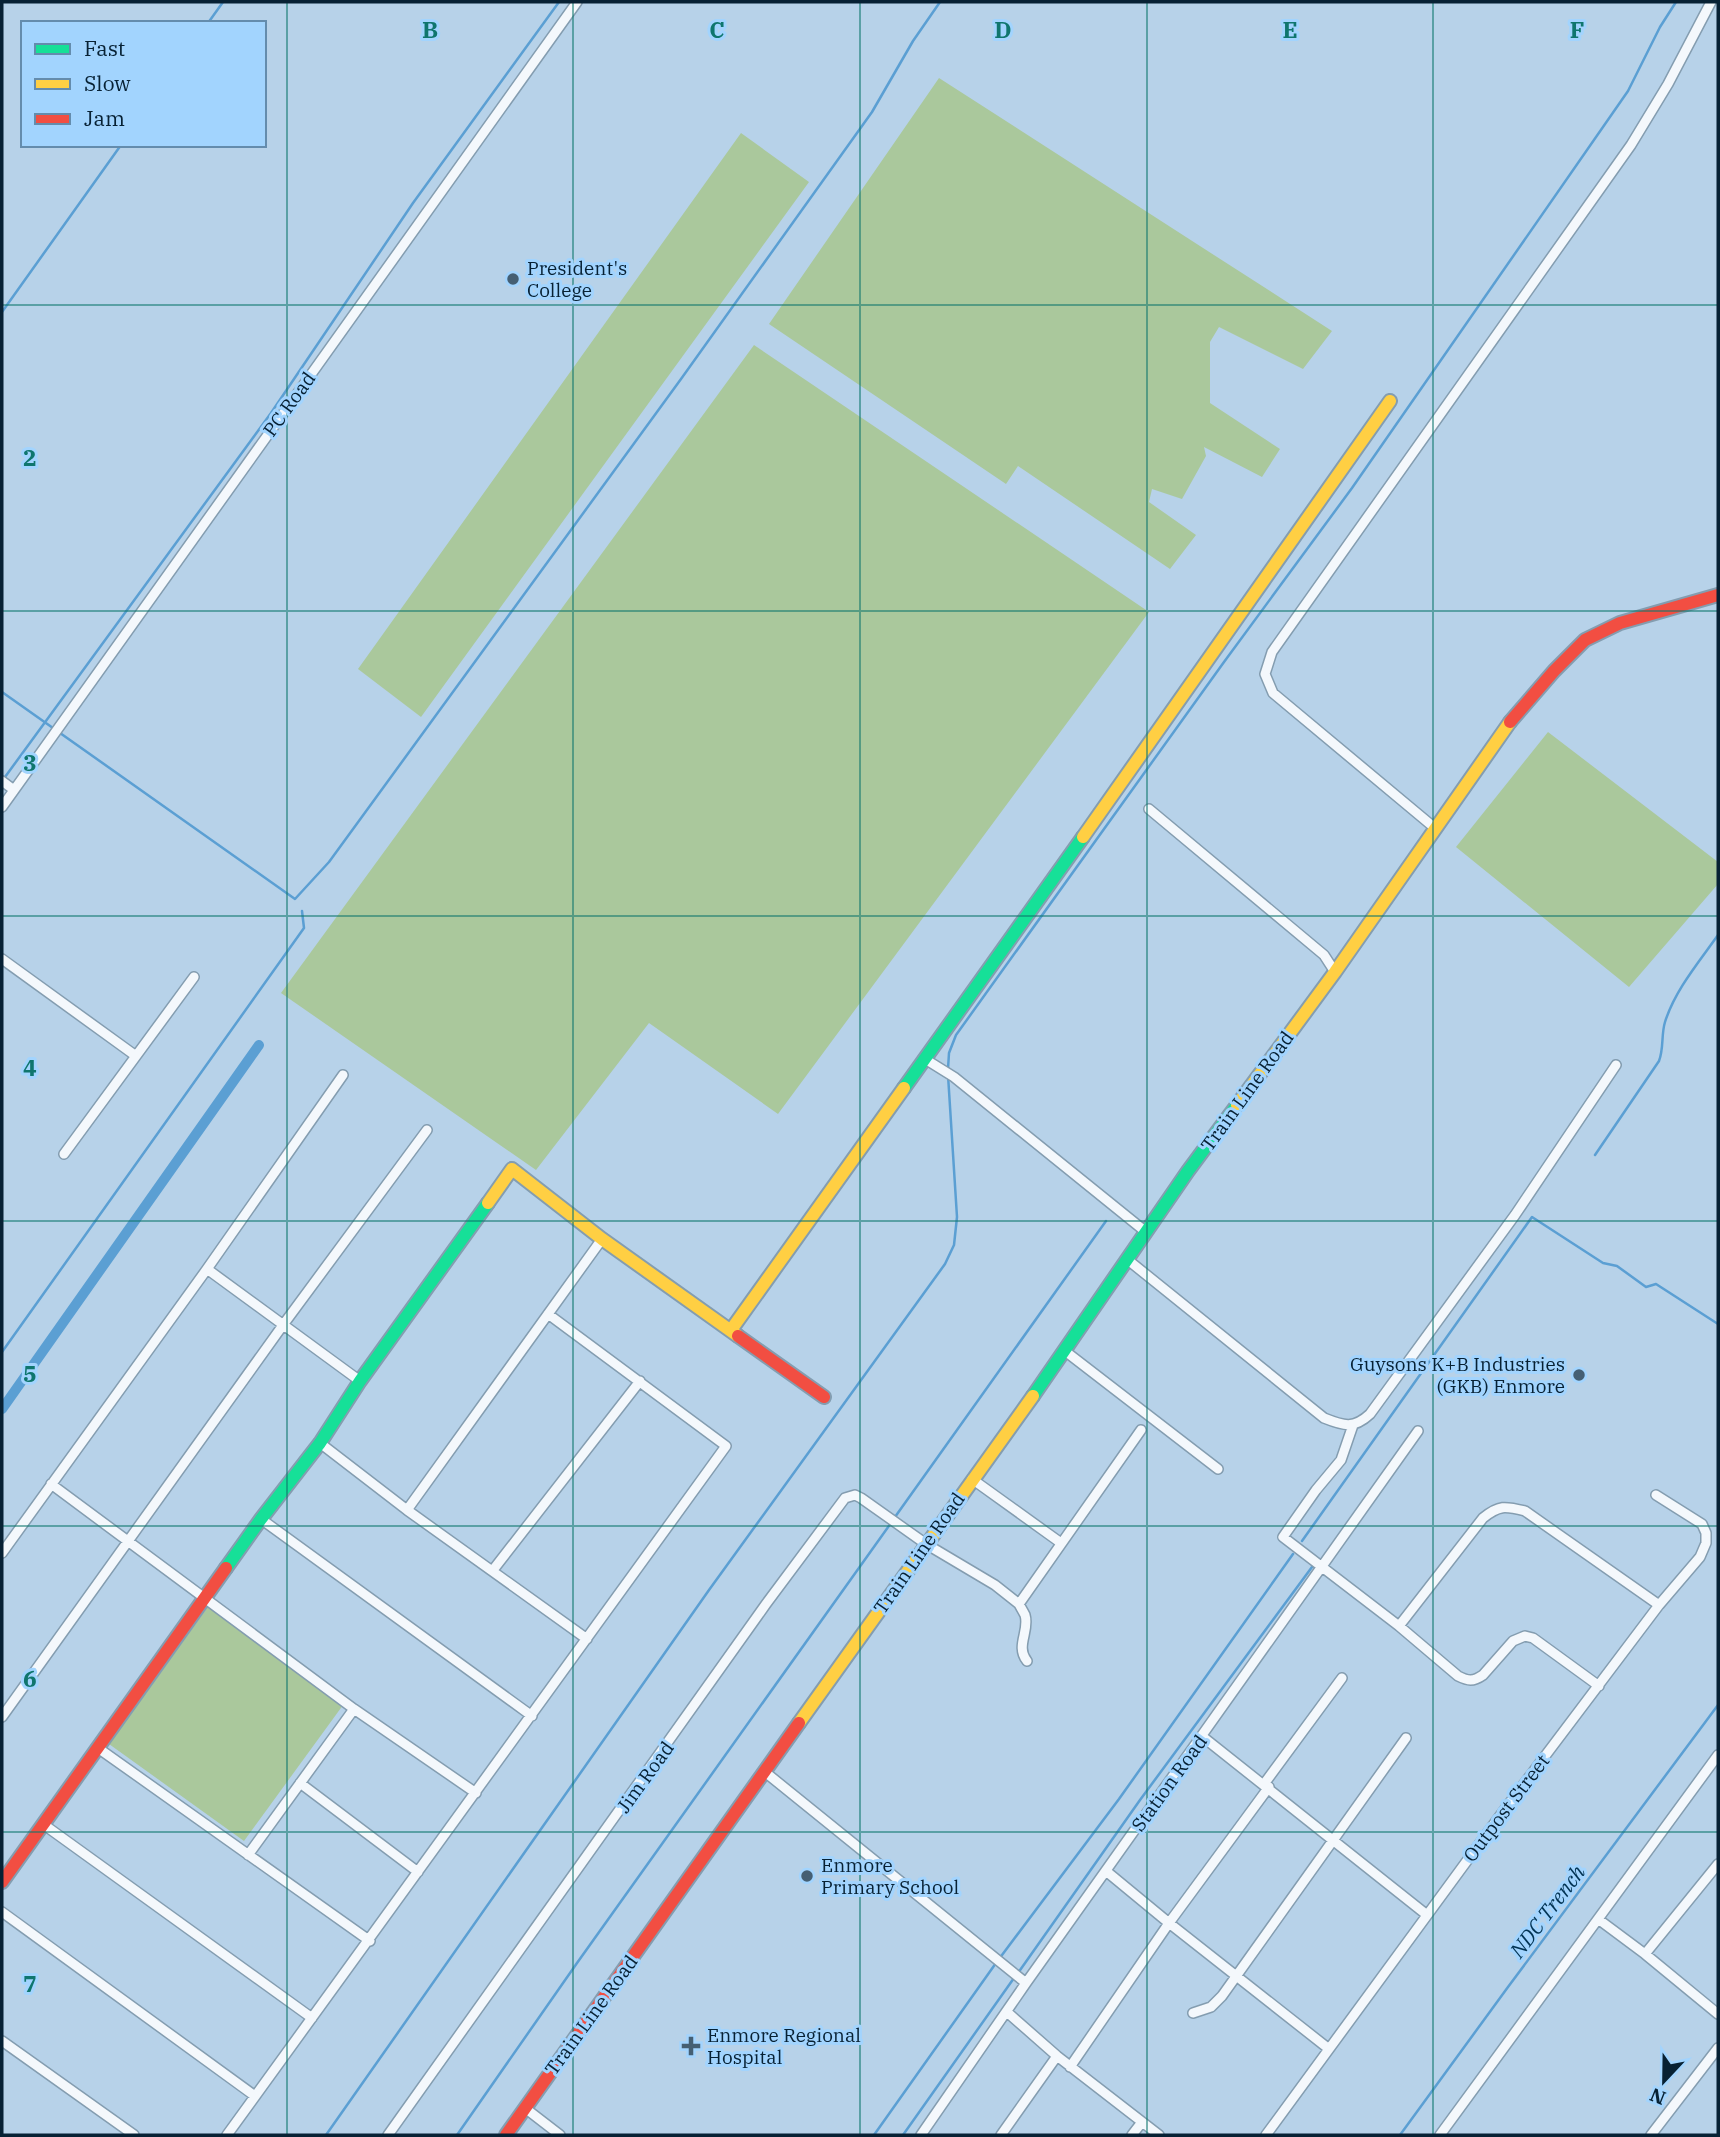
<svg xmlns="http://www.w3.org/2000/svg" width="1720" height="2137" viewBox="0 0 1720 2137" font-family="'IBM Plex Serif',serif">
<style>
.green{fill:#aac89c}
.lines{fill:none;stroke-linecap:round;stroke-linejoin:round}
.stream{stroke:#5b9fd3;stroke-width:2.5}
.canal{stroke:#5b9fd3;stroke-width:10}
.street-casing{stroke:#849db0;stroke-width:12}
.fast-casing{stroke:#849db0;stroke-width:16}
.slow-casing{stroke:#849db0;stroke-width:16}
.jam-casing{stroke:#849db0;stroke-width:16}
.street{stroke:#f4f8fc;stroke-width:9}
.fast{stroke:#16e098;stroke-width:12}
.slow{stroke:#ffcf43;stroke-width:12}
.jam{stroke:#f24e42;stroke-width:12}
.grid{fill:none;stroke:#0f766e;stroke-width:2;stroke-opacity:0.55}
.poi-dot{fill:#455f73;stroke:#a2d4fe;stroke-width:2.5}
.labels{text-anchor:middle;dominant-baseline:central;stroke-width:6;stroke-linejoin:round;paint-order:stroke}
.poi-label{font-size:19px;fill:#072134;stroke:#a2d4fe;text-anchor:start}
.street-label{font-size:19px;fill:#072134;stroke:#a2d4fe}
.water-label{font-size:21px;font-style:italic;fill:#023353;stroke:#a2d4fe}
.grid-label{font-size:23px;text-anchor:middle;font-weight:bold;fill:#0f766e;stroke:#a2d4fe;stroke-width:6;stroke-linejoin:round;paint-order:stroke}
</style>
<rect width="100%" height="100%" fill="#b7d2e9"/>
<path class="green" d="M939,78L1332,331L1303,369L1219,327L1210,342V403L1280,449L1262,477L1204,447L1206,456L1182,499L1152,489L1149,502L1196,535L1170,569L1018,466L1006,484L769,324Z
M741,133L809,182L421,717L358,669Z
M754,345L1149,612L778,1114L649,1023L536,1170L281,993Z
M1548,732L1718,862V884L1629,987L1456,847Z
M210,1604L346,1701L244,1841L109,1744Z"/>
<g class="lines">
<path class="stream" d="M208,23L223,2
M2,312L121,145
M2,692L295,899L329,862L681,379L872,112L913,41L940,2
M5,777L271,413L413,203L559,2
M948,1069L949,1053L956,1035L1224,662L1352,488L1628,91L1660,27L1676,2
M1595,1155L1659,1061C1664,1048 1661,1035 1665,1022C1675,990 1699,962 1718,935
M2,1352L304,928L302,911
M895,1517L1106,1221
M1302,1541L1532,1217L1603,1263L1617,1266L1646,1287L1656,1284L1718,1324
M1018,1973L1140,1800L1312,1567
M326,2135L709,1590L945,1264L954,1245L957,1217L948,1075
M457,2135L577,1963L891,1523
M874,2135L996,1963L1119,1799L1293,1554
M903,2135L1014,1978
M1400,2135L1508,1987L1718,1705"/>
<path class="canal" d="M2,1409L259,1045"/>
<defs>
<path id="street" d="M2,781L14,790
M2,807L577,2
M1149,809L1324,955L1335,972
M1436,829L1273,693L1265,674L1272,652L1631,145L1668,84L1711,2
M2,959L136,1056
M925,1059L954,1077L1146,1232
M64,1154L194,977
M1128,1260L1324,1418C1344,1426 1354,1429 1370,1414L1515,1215L1616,1065
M207,1269L360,1381
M1065,1351L1218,1469
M1353,1425L1341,1460L1316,1490L1283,1537L1399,1626L1458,1676C1468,1681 1473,1682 1483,1675L1513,1641L1525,1636L1533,1638L1599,1686
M320,1443L407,1510L587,1639
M972,1479L1061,1543
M51,1484L354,1709L476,1793
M407,1510L602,1239
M261,1519L532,1716
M2,1553L207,1269L343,1075
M493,1570L640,1381
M1399,1626L1483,1518C1499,1505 1505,1506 1525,1511L1659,1605
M1027,1661C1015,1646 1030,1631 1025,1615C1023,1611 1021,1608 1019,1604L1141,1430
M2,1717L283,1325L427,1130
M1203,1737L1427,1915
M98,1748L370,1941
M765,1772L1026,1983
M300,1783L418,1872
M1264,1784L1342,1678
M43,1824L312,2018
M248,1855L354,1709
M1106,1871L1169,1923L1329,2049
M2,1912L255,2096
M1598,1919L1645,1954L1718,2014
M1645,1954L1718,1864
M1007,2012L1057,2056L1159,2135
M1193,2013L1211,2007L1222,1996L1406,1738
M2,2041L134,2135
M1070,2067L1169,1923L1269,1787
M525,2108L560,2135
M227,2135L726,1446L548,1314
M388,2135L766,1604L845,1498L855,1495L861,1498L926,1544L995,1585L1019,1604
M921,2135L1026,1983L1418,1431
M1001,2135L1057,2056
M1132,2135L1142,2122
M1266,2135L1502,1813L1659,1605L1700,1557L1706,1543V1533L1702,1524L1656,1495
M1440,2135L1718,1755
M1651,2135L1718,2048"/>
<path id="fast" d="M904,1088L1083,837
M1033,1396L1188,1171L1237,1105
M226,1568L261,1519L320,1443L360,1381L488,1203"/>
<path id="slow" d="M1083,837L1390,401
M1237,1105L1335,972L1510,722
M488,1203L512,1169L602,1239L738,1336
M731,1330L904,1088
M799,1723L1033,1396"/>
<path id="jam" d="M1510,722L1554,671L1585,640L1620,623L1718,595
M738,1336L824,1397
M2,1882L226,1568
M506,2135L799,1723"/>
</defs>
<use href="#street" class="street-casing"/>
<use href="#fast" class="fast-casing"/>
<use href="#slow" class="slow-casing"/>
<use href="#jam" class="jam-casing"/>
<use href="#street" class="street"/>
<use href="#fast" class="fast"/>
<use href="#slow" class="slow"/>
<use href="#jam" class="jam"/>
</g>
<path class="grid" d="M287,2V2135M573,2V2135M860,2V2135M1147,2V2135M1433,2V2135M2,305H1718M2,611H1718M2,916H1718M2,1221H1718M2,1526H1718M2,1832H1718"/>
<g class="poi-dot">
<circle cx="513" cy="279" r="7"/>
<circle cx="1579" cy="1375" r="7"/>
<circle cx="807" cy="1876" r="7"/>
<path d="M687.5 2035.5h7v7h7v7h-7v7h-7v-7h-7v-7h7z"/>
</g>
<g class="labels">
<g class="poi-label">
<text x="527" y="268">President's<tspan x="527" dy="22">College</tspan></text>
<text x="1565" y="1364" text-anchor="end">Guysons K+B Industries<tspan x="1565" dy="22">(GKB) Enmore</tspan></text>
<text x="821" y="1865">Enmore<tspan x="821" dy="22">Primary School</tspan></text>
<text x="707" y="2035">Enmore Regional<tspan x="707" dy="22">Hospital</tspan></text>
</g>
<g class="street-label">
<text transform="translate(289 404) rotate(-54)">PC Road</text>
<text transform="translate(1247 1091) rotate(-54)">Train Line Road</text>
<text transform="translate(919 1553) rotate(-55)">Train Line Road</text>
<text transform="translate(645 1777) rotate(-54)">Jim Road</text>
<text transform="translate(1169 1783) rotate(-54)">Station Road</text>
<text transform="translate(1506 1808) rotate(-53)">Outpost Street</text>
<text transform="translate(591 2015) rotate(-54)">Train Line Road</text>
</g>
<g class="water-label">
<text transform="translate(1547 1911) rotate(-53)">NDC Trench</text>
</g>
</g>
<g class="grid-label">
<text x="430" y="38">B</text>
<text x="717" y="38">C</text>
<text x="1003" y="38">D</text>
<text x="1290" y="38">E</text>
<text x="1577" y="38">F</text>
<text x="30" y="466">2</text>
<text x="30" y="771">3</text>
<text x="30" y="1076">4</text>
<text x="30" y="1382">5</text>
<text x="30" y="1687">6</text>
<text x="30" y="1992">7</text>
</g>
<rect width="1720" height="2137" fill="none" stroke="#072134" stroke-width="7"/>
<rect x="21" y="21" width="245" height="126" fill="#a2d4fe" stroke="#648cad" stroke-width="2"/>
<rect x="35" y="44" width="35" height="10" fill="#16e098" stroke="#648cad" stroke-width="2"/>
<text x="84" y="56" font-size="21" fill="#072134">Fast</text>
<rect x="35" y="79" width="35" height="10" fill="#ffcf43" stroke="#648cad" stroke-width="2"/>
<text x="84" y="91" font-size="21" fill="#072134">Slow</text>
<rect x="35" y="114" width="35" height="10" fill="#f24e42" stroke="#648cad" stroke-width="2"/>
<text x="84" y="126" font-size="21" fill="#072134">Jam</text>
<g transform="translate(1664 2081) rotate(202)" stroke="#a2d4fe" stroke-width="5" paint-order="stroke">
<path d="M0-5L12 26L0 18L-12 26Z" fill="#072134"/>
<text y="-10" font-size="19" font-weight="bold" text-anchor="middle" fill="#072134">N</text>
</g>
</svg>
